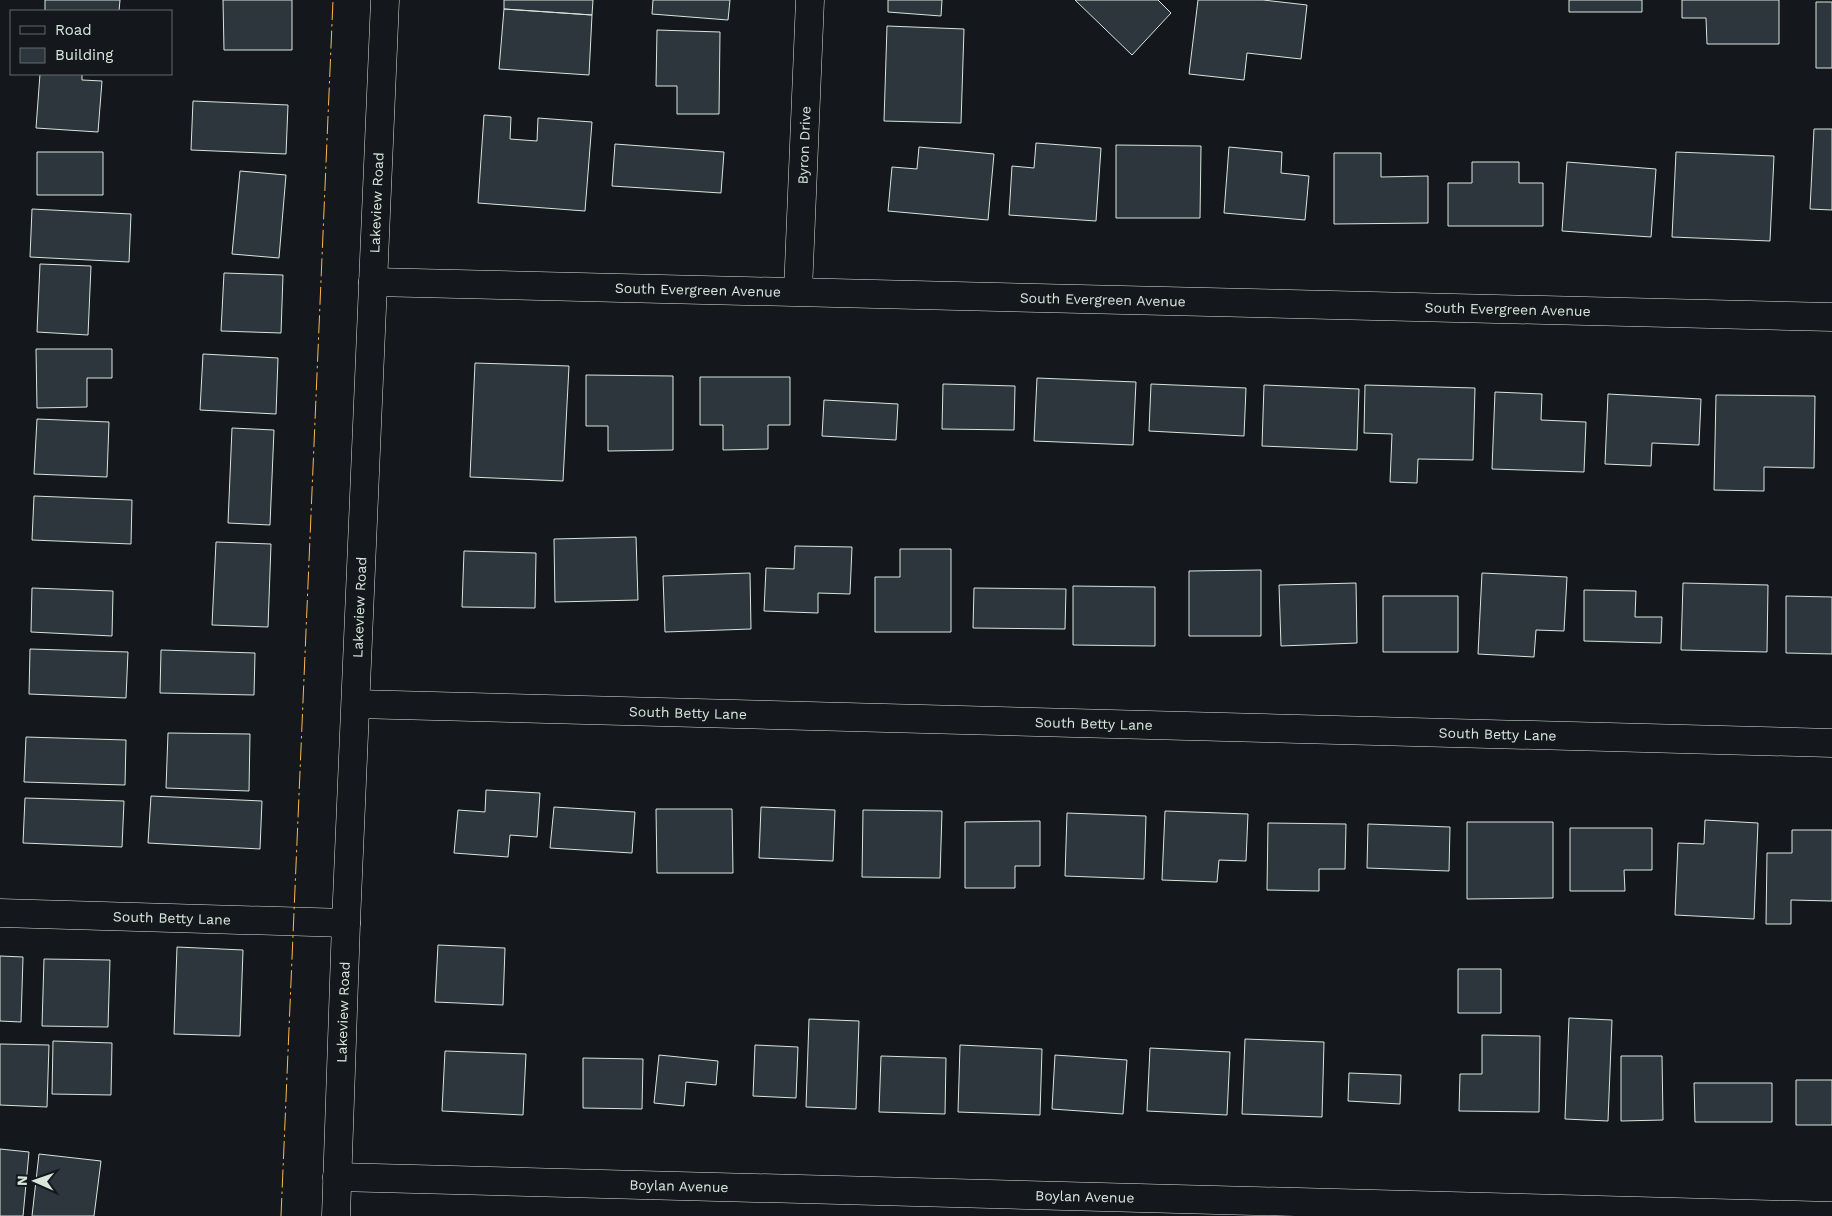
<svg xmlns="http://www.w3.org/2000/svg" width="1832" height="1216" viewBox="0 0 1832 1216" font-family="'Work Sans',sans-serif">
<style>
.building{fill:#2c363c;stroke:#d8e6dc}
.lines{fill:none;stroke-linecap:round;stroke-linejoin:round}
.minor-casing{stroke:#d8e6dc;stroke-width:29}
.minor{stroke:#14181c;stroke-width:28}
.power{stroke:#ffb74d;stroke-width:1;stroke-dasharray:18 4 2.5 4;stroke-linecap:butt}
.labels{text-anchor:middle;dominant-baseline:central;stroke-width:4;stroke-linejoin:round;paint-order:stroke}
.street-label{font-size:14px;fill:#d8e6dc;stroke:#14181c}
</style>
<rect width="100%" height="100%" fill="#14181c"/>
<path class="building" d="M45,0H120L119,11H45Z
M223,0H292V50H224Z
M504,0H593L592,15L504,9Z
M653,0H730L728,20L652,14Z
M888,0H942L941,16L888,12Z
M1075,0H1158L1171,13L1132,55Z
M1198,0H1263L1307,5L1301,59L1247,53L1244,80L1189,74Z
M1569,0H1642V12H1569Z
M1682,0H1779V44H1707L1706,18H1682Z
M1816,2H1832V68H1816Z
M504,9L592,15L589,75L499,69Z
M887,26L964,29L961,123L884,121Z
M657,30L720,32L719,114H677V86H656Z
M40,74H82V80L102,81L98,132L36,128Z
M193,101L288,105L286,154L191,150Z
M484,115L511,117L510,139L537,141L538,118L592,122L585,211L478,203Z
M1814,129H1832V210L1810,209Z
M1036,143L1101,148L1096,221L1009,215L1012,166L1034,168Z
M615,144L724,152L721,193L612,186Z
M1116,145L1201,146L1200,218H1116Z
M919,147L994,154L988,220L888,211L892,167L917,169Z
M1229,147L1282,152L1281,173L1309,176L1305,220L1224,213Z
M37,152H103V195H37Z
M1676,152L1774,156L1770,241L1672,237Z
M1334,153H1381V177L1428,176V223L1334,224Z
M1472,162H1519V183H1543V226H1448V183H1472Z
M1567,162L1656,169L1651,237L1562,231Z
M240,171L286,175L279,258L232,254Z
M32,209L131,214L129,262L30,257Z
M40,264L91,266L88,335L37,332Z
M224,273L283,275L281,333L221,331Z
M36,349H112V378H87V407L37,408Z
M203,354L278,358L276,414L200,410Z
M475,363L569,366L563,481L470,477Z
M586,375L673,376V450L608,451V426H586Z
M700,377H790V425H768V449L723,450V425H700Z
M1037,378L1136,382L1133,445L1034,441Z
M943,384L1015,386L1014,430L942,429Z
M1151,384L1246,388L1244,436L1149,431Z
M1264,385L1359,389L1357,450L1262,446Z
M1365,385L1475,388L1473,460L1418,459L1417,483L1390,482L1392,434L1364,433Z
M1495,392L1542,394L1541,420L1586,422L1584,472L1492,469Z
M1608,394L1701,399L1699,445L1652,443L1651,466L1605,464Z
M1716,395L1815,396L1814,468L1764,467V491L1714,490Z
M824,400L898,404L896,440L822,436Z
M37,419L109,422L107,477L34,474Z
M232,428L274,430L270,525L228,523Z
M34,496L132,500L131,544L32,540Z
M636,537L638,600L555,602L554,539Z
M216,542L271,544L268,627L212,625Z
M795,546L852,547L850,594L818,593V613L764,611L766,568L794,569Z
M900,549H951V632H875V577H900Z
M464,551L536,553L535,608L462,607Z
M1261,570V636H1189V571Z
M750,573L751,629L665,632L663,576Z
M1482,573L1567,577L1564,631L1536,630L1534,657L1478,654Z
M1356,583L1357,643L1281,646L1279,585Z
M1683,583L1768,585L1767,652L1681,650Z
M1073,586L1155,587V646L1073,645Z
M32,588L113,591L112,636L31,632Z
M974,588L1066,589L1065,629L973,628Z
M1584,590L1636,591L1635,617H1662L1661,643L1584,641Z
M1383,596H1458V652H1383Z
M1786,596L1832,597V654L1786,653Z
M30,649L128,652L126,698L29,694Z
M161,650L255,653L254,695L160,693Z
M168,733L250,734L249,791L166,788Z
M26,737L126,740L125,785L24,782Z
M486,790L540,793L537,837L510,835L508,857L454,853L458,810L485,812Z
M151,796L262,801L260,849L148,843Z
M25,798L124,801L122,847L23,843Z
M554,807L635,812L632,853L550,848Z
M761,807L835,810L833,861L759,858Z
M656,809H732L733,873H657Z
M863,810L942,811L940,878L862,877Z
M1165,811L1248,814L1246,861L1219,860L1217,882L1162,880Z
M1067,813L1146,816L1144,879L1065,876Z
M1705,820L1758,823L1754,919L1675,915L1678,843L1704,844Z
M1040,821V866H1015V888H965V822Z
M1467,822H1553V898L1467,899Z
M1268,823L1346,824L1345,869H1319V891L1267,890Z
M1368,824L1450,827L1449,871L1367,868Z
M1570,828H1652V870H1624L1625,891H1570Z
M1792,830H1832V901L1791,900V924H1766L1767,853H1792Z
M438,945L505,948L503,1005L435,1002Z
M177,947L243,950L240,1036L174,1034Z
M0,956L23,957L21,1022L0,1021Z
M44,959L110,960L108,1027L42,1026Z
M1458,969H1501V1013H1458Z
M1569,1018L1612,1020L1608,1121L1565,1119Z
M809,1019L859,1021L856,1109L806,1107Z
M1482,1035L1540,1036L1539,1112L1459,1111L1460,1074H1482Z
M1245,1039L1324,1042L1322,1117L1242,1114Z
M53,1041L112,1043L111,1095L52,1094Z
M0,1044L49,1045L47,1107L0,1105Z
M755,1045L798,1047L796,1098L753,1096Z
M960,1045L1042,1049L1040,1115L958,1112Z
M1150,1048L1230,1052L1227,1115L1147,1111Z
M445,1051L526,1054L523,1115L442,1111Z
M659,1055L718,1061L716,1085L686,1082L684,1106L654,1103Z
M1055,1055L1127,1060L1123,1114L1052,1109Z
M881,1056L946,1058L945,1114L879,1112Z
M1621,1056H1662L1663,1120L1621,1121Z
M583,1058L643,1059L642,1109L583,1108Z
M1349,1073L1401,1075L1400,1104L1348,1101Z
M1796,1080H1832V1125H1796Z
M1694,1083H1772V1122H1695Z
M0,1149L29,1152L23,1216H0Z
M39,1154L101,1161L94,1216H32Z"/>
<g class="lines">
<defs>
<g id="minor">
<path id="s1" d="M373,282L1832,317"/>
<path id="s2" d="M798,291L810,0"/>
<path id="s3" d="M356,704L1832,743"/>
<path id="s4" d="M0,913L346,923"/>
<path id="s5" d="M337,1177L1832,1216"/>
<path id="s6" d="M336,1216L346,923L385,0"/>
</g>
</defs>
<use href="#minor" class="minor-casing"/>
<use href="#minor" class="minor"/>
<path class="power" d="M281,1216L333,0"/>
</g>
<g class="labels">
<g class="street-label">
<text stroke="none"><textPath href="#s2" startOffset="146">Byron Drive</textPath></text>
<text stroke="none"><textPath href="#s6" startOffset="1014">Lakeview Road</textPath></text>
<text stroke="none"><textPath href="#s1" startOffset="325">South Evergreen Avenue</textPath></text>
<text stroke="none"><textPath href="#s1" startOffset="730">South Evergreen Avenue</textPath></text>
<text stroke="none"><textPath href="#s1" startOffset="1135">South Evergreen Avenue</textPath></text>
<text stroke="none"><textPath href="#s6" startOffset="609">Lakeview Road</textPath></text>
<text stroke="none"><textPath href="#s3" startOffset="332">South Betty Lane</textPath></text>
<text stroke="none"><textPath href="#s3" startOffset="738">South Betty Lane</textPath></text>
<text stroke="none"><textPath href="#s3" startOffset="1142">South Betty Lane</textPath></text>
<text stroke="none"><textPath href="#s4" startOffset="172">South Betty Lane</textPath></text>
<text stroke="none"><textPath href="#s6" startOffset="204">Lakeview Road</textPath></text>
<text stroke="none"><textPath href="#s5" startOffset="342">Boylan Avenue</textPath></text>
<text stroke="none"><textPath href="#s5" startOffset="748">Boylan Avenue</textPath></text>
</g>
</g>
<rect x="10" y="10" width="162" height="65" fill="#14181c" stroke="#626a69"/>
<rect x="20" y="26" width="25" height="8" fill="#14181c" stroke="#626a69"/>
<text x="55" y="35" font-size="15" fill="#d8e6dc">Road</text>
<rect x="20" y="48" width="25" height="15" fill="#2c363c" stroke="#626a69"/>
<text x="55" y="60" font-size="15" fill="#d8e6dc">Building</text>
<g transform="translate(35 1181) rotate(272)" stroke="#14181c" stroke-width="4" paint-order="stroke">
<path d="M0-4L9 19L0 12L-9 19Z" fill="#d8e6dc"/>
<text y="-8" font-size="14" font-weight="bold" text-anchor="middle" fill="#d8e6dc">N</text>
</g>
</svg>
